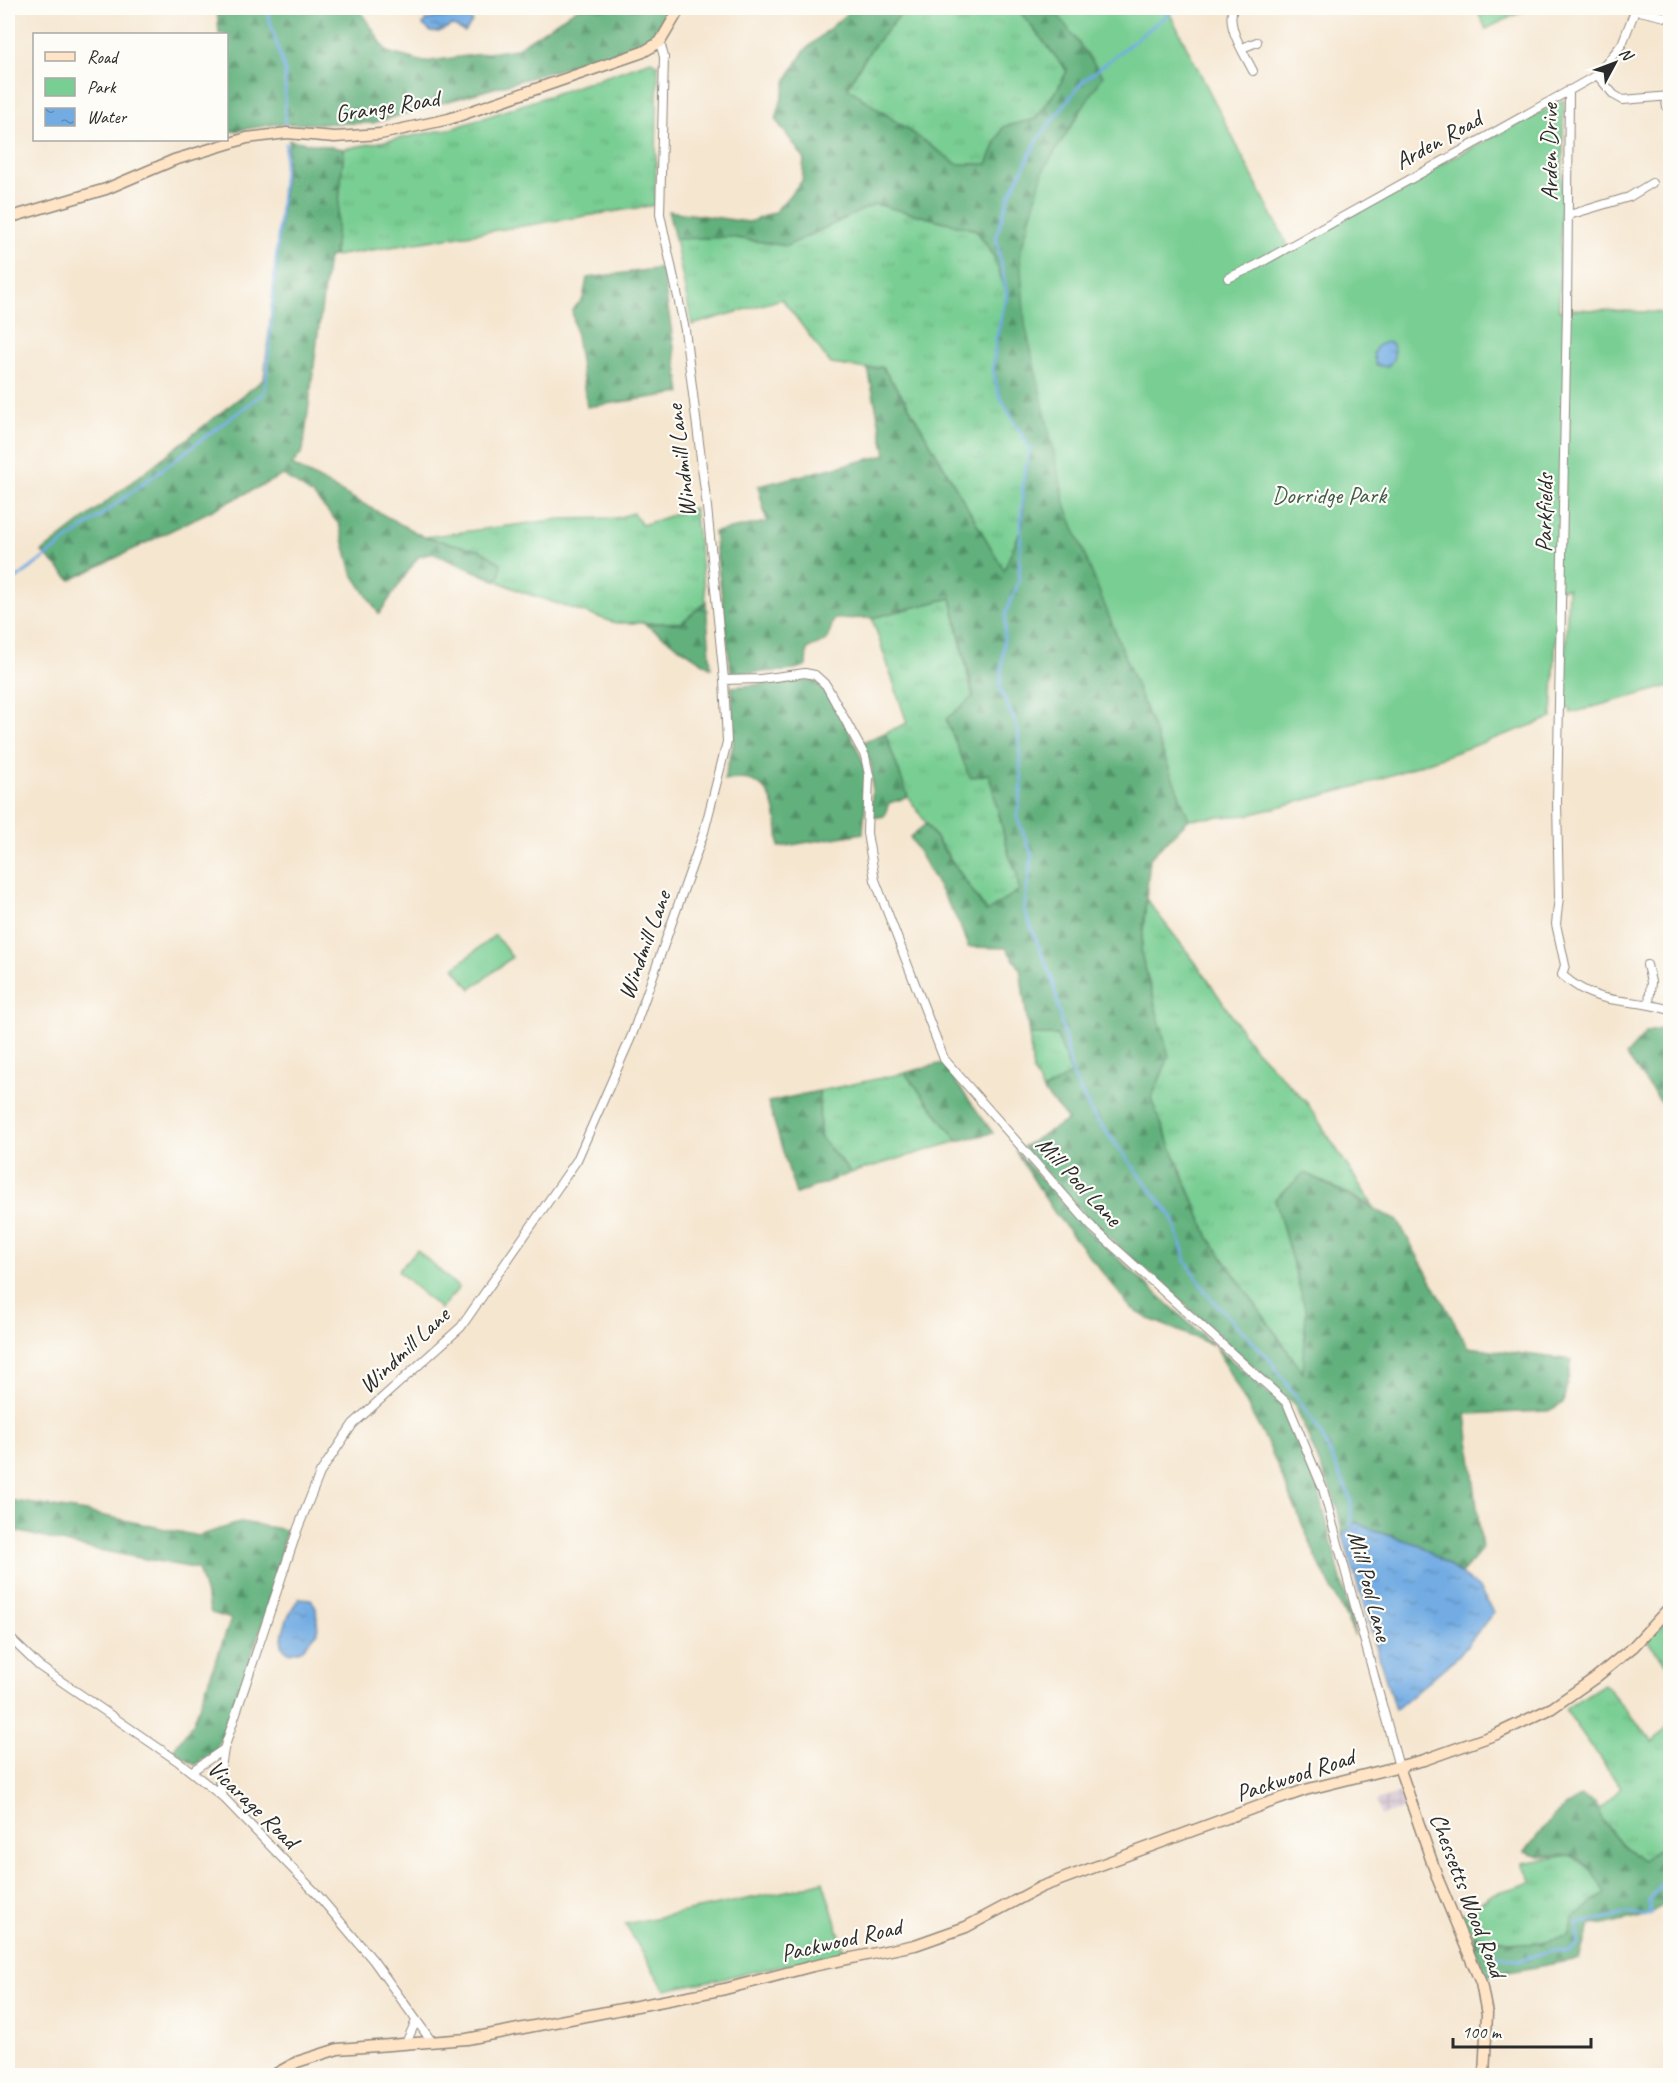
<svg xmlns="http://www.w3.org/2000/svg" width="1678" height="2083" viewBox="0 0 1678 2083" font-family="Caveat,sans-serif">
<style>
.industrial{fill:url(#industrial-grid)}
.grass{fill:url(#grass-tufts);stroke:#527c5f;stroke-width:1.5}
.forest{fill:url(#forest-firs);stroke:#466e54;stroke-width:1.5}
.green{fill:#78ce93;stroke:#527c5f;stroke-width:1.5}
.water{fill:url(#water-ripples);stroke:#4e6c87;stroke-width:1.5}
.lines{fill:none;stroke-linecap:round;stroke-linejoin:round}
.stream{stroke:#72ace3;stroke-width:3}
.street-casing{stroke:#90887e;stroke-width:10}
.secondary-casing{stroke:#90887e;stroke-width:13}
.street{stroke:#fff;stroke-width:8}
.secondary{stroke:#ffe4c6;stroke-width:10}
.labels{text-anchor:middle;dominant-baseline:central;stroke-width:4.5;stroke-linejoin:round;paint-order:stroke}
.street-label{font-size:24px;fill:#2b2b2b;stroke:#fdfcf7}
.park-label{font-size:24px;fill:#425c4a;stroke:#fdfcf7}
</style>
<defs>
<pattern id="industrial-grid" width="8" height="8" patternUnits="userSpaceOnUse" patternTransform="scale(1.5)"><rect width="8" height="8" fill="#d0bdcd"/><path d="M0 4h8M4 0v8" fill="none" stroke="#a99aa7"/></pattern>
<pattern id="grass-tufts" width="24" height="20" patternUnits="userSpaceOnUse" patternTransform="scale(1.5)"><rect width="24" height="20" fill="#78ce93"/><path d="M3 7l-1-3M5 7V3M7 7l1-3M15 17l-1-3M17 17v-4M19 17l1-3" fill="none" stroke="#68b17f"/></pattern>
<pattern id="forest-firs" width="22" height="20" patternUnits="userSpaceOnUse" patternTransform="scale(1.5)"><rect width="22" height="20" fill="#62b17d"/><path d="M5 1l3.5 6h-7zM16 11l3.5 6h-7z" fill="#519067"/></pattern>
<pattern id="water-ripples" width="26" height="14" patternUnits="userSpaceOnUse" patternTransform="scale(1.5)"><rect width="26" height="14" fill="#72ace3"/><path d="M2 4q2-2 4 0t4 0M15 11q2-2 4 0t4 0" fill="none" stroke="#5e8cb8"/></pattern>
</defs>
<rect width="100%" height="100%" fill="#fdfcf7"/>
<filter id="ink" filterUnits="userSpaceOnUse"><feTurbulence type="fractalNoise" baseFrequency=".0167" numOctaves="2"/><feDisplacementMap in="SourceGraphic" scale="12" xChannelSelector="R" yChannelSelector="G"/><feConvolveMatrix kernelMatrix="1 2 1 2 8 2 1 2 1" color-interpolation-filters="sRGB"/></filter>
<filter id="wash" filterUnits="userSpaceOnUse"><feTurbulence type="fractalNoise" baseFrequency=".008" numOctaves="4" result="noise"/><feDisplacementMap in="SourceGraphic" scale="24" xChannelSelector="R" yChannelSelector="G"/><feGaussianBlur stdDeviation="1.35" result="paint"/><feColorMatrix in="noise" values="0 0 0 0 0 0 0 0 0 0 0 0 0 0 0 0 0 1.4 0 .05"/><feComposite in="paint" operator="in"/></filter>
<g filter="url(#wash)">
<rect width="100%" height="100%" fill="#f5e6d0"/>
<path class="industrial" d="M1401,1793L1406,1808L1381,1816L1376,1801Z"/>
<path class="grass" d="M906,8H1017L1067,71L1057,90L1035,119L1003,127L987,164H957L848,88C862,57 884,33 906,8Z
M651,61L658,65L655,205L334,256L344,149L454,128Z
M875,204L976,230C987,245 1009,277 1007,297C1004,321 992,344 993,369C995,399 1017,423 1030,449L1023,481V524L1004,571L905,400L882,367L868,369L831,364L782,299L692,325L675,239L730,237L787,246Z
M694,508L706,602L681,623H616L522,592L432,552L424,537L560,519L616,518L633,513L642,525Z
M951,598L989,774L1009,855L1017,873L1019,890L987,912L908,797L885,733L907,723L872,618Z
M1146,899L1199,967L1252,1046L1307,1103L1373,1206L1305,1173L1275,1199L1306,1311L1304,1374L1209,1238L1151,1099L1169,1057L1141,953Z
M1029,1035H1057L1072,1074L1043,1091L1033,1071Z
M905,1073L958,1141L851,1173L820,1137L819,1091Z
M1662,1624L1670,1625V1668L1647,1641Z
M1604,1684L1653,1742L1670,1723V1841L1642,1861L1620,1843L1597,1812L1621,1788L1565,1709Z
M1570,1855L1593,1870L1606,1894L1591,1902L1568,1936L1529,1945L1474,1935L1460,1916L1493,1894L1532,1882L1522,1863Z"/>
<path class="forest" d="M217,8H359L387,52L424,62L516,49L578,8H674L658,36L633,48L373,123L276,124L227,132L226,34H219Z
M853,8H906C884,33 862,57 848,88L957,164H987L1003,127L1035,119L1057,90L1067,71L1017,8H1053L1103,76L1044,169L1066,507L1189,819L1150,858L1141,953L1169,1057L1151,1099L1209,1238L1303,1373L1306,1311L1275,1199L1305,1173L1398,1221L1468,1347L1572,1360L1563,1403L1548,1411L1466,1414L1482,1550L1461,1574L1420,1545L1374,1531L1356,1522L1343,1536L1337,1506L1295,1405L1157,1279L1094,1225L1023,1147L1068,1120L1043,1091L1071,1074L1057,1035H1029L1020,968L1006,948L968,947L959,923L910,837L926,824L986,912L1019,890L1017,873L1009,855L989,774L970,778L946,719L974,696L951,598L872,618L834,619L827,640L807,649L806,666L788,671L731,673L714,532L767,522L758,486L886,455L868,369L882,367L905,400L1004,570L1023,524V481L1030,449L999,395L993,370L996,339L1007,295L993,254L976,230L875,204L787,246L730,237L675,239L668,211L749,222L775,212L802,181L804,158L776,120L787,79L804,51Z
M289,140L344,149L334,256L328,257L303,451L292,465L424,537L480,550L501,563L500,576L495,580L432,553L418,557L379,614L352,573L339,524L314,496L283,475L71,580L42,552L264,379Z
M662,268L681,393L587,407L572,310L583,299L587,278Z
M706,602L711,668L643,623H681Z
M799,681H815C831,695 864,755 866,776C867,794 864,814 863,833L779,847C778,824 777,787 749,780C742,778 732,780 724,780L733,745L732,687Z
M885,733L908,797L889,803L884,816L872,818V769L863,742Z
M1670,1027V1115L1626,1055L1647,1032Z
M942,1063L993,1133L958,1141L905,1073Z
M819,1091L820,1137L851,1173L796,1194L768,1102Z
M1015,1150L1087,1230L1213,1345L1147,1318L1130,1307L1054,1212Z
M1215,1346L1283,1406L1318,1488L1355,1636L1318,1561L1269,1446Z
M8,1500L86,1512L198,1536L242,1522L286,1530L268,1608L226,1728L216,1750L195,1765L173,1750L193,1723L231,1619L211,1613L198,1569L77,1546L8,1529Z
M1580,1796L1595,1802C1601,1826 1623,1845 1642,1861L1670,1841C1671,1857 1673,1874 1670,1889C1665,1920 1615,1923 1590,1925L1579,1959L1487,1976L1474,1946V1935L1529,1945L1568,1936L1573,1918L1605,1894C1598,1878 1586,1856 1567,1855C1549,1855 1543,1860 1525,1852L1552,1817Z"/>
<path class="green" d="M1053,8H1167L1290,250L1437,166L1564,100L1559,311L1572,309L1670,313V686L1571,713L1570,708L1563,709L1568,588L1558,589L1552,718L1366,784L1248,815L1189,819L1066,507L1025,324L1020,254L1044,169L1103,76Z
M1476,8H1524L1525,10L1486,29Z
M495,935L512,957L471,989L454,968Z
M417,1250L459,1288L440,1309L398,1271Z
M823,1881L845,1953L665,1990L625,1924L801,1888Z"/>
<path class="water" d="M461,8L466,11V17L473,21L465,32L452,25L439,32H431L423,25L426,20L456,14Z
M1386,342L1393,344C1395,354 1395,360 1387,367L1376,365L1373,353L1378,345Z
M1356,1522L1374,1531L1420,1545L1478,1587L1494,1612L1459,1655L1395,1710L1343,1536Z
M300,1598L311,1599L316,1607L318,1632L301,1650L290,1653L282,1647C281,1632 289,1609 300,1598Z"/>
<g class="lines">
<path class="stream" d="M266,8L285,72V124
M1176,8L1083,81L1038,139L1008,198L996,237L1007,295L996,339L993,370L999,395L1030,449L1023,481L1019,581L1006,612L1000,689L1018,728L1022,786L1017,817L1032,855L1024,910L1053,981L1072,1074L1091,1112L1173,1218L1186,1261L1207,1294L1271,1361L1318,1428L1351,1499V1526
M8,585L265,392L286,144
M1489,1953L1519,1960L1554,1950L1570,1952L1578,1946L1577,1924L1626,1914H1650L1649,1901L1670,1872"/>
</g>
</g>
<g filter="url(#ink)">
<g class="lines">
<defs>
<path id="street" d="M1233,8C1226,27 1244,53 1253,71
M1635,10L1670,18
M1242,48L1257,42
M1597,75L1614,95L1623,100L1670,96
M1569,90L1567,310L1557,802L1559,897L1556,924L1565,965L1562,975C1603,1010 1625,995 1670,1010
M1665,97L1667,107
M1569,215L1629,197L1652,183
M1228,278L1253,267L1597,75L1622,44L1636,8
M724,680L760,679L805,673L815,675L826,685L865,756L869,775L867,833L875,880L944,1059L1092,1227L1287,1403L1323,1489L1399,1767
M1647,965L1651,982L1649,1003
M8,1636L39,1666L179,1762L223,1797L316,1893L373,1960L432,2042
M192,1771L224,1749
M223,1797L219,1780L224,1749L298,1528L320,1473L353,1424L461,1327L577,1160L632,1035L704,832L727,742L724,680L707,507L685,330L660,214L664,57L660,42
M406,2043L416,2021"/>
<path id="secondary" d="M8,218L106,189L174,160L247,138L287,133L335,137L380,134L449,119L643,52L660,42L680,8
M1399,1767L1439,1882L1481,1983L1487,2014L1484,2076
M272,2076L297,2062L338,2049L467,2039L725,1989L813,1966L915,1945L966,1927L1041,1887L1262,1805L1305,1790L1424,1760L1497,1734L1552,1708L1595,1678L1633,1647L1670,1607"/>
</defs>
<use href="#street" class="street-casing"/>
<use href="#secondary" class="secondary-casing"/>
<use href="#street" class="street"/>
<use href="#secondary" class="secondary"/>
</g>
</g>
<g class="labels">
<g class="street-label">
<text transform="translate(387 106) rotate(-9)">Grange Road</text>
<text transform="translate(1438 140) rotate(-29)">Arden Road</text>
<text transform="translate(1549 152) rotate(-90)">Arden Drive</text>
<text transform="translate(681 461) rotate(-97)">Windmill Lane</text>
<text transform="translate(1544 513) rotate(-89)">Parkfields</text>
<text transform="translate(644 945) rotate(-70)">Windmill Lane</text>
<text transform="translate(1079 1181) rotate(47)">Mill Pool Lane</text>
<text transform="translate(404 1350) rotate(-43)">Windmill Lane</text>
<text transform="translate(1370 1586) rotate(75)">Mill Pool Lane</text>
<text transform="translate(1295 1775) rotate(-18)">Packwood Road</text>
<text transform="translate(253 1804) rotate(44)">Vicarage Road</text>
<text transform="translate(1468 1895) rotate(69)">Chessetts Wood Road</text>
<text transform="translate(841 1940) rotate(-13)">Packwood Road</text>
</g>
<g class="park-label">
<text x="1329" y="495">Dorridge Park</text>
</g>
</g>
<rect width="1678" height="2083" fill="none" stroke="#fdfcf7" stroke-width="30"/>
<rect x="33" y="33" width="195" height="108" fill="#fdfcf7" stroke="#a9a8a5" stroke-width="1.5"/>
<rect x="45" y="52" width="30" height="9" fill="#ffe4c6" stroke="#a9a8a5" stroke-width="1.5"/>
<text x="87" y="63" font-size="18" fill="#2b2b2b">Road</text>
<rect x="45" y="78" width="30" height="18" fill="#78ce93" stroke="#a9a8a5" stroke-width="1.5"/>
<text x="87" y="93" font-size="18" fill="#2b2b2b">Park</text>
<rect x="45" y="108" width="30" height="18" fill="url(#water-ripples)" stroke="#a9a8a5" stroke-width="1.5"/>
<text x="87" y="123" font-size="18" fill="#2b2b2b">Water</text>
<g transform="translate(1615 63) rotate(49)" stroke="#fdfcf7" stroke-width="4.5" paint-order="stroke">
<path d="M0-4.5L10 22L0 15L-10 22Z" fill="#2b2b2b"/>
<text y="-9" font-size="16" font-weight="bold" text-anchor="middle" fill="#2b2b2b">N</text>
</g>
<path d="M1453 2038v9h138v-9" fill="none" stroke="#2b2b2b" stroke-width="3"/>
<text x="1462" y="2038" font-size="18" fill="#2b2b2b" stroke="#fdfcf7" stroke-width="4.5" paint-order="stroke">100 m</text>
</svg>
